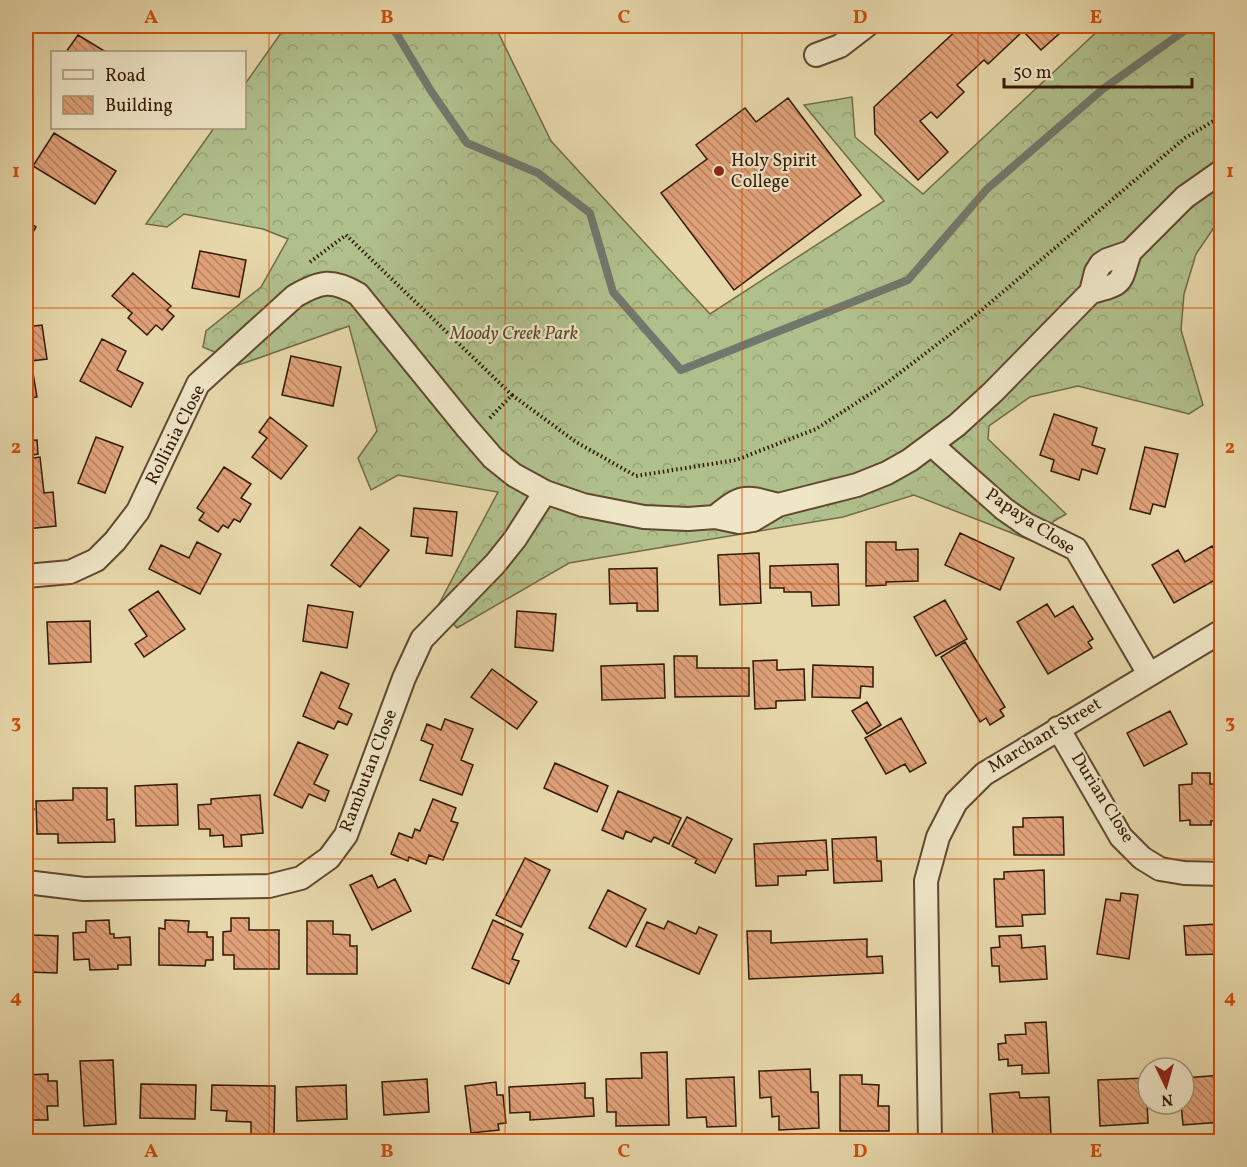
<svg xmlns="http://www.w3.org/2000/svg" width="1247" height="1167" viewBox="0 0 1247 1167" font-family="Vollkorn,serif">
<style>
.forest{fill:url(#forest-crowns);stroke:#716c48;stroke-width:1.5}
.lines{fill:none;stroke-linecap:round;stroke-linejoin:round}
.stream{stroke:#70786d;stroke-width:8}
.building{fill:url(#building-back-hatch);stroke:#321803;stroke-width:1.5}
.minor-casing{stroke:#5f482d;stroke-width:26}
.path{stroke:#321803;stroke-width:4;stroke-dasharray:1.5 3;stroke-linecap:butt}
.minor{stroke:#efe6c8;stroke-width:22}
.grid{fill:none;stroke:#cd4f0b;stroke-width:1.5;stroke-opacity:0.55}
.poi-dot{fill:#8f2418;stroke:#efe6c8;stroke-width:2}
.labels{text-anchor:middle;dominant-baseline:central;stroke-width:4.5;stroke-linejoin:round;paint-order:stroke}
.poi-label{font-size:18px;fill:#321803;stroke:#efe6c8;text-anchor:start}
.park-label{font-size:18px;font-style:italic;fill:#584a2c;stroke:#efe6c8}
.street-label{font-size:18px;fill:#321803;stroke:#efe6c8}
.neatline{fill:none;stroke:#cd4f0b;stroke-width:2}
.grid-label{font-size:20px;text-anchor:middle;font-weight:bold;fill:#cd4f0b}
</style>
<defs>
<pattern id="forest-crowns" width="20" height="18" patternUnits="userSpaceOnUse" patternTransform="scale(1.5)"><rect width="20" height="18" fill="#b0c08d"/><path d="M2 6a3 3 0 1 1 6 0M12 15a3 3 0 1 1 6 0" fill="none" stroke="#98a478"/></pattern>
<pattern id="building-back-hatch" width="6" height="6" patternUnits="userSpaceOnUse" patternTransform="scale(1.5)"><rect width="6" height="6" fill="#e0a179"/><path d="M-1 5l2 2M0 0l6 6M5-1l2 2" fill="none" stroke="#b68261"/></pattern>
</defs>
<rect width="100%" height="100%" fill="#e7d8ab"/>
<filter id="stains"><feTurbulence type="fractalNoise" baseFrequency=".00333" numOctaves="4"/><feColorMatrix values="0 0 0 0 .2 0 0 0 0 .09 0 0 0 0 .02 0 0 0 .5 -.17"/></filter>
<radialGradient id="worn" r=".72"><stop offset=".6" stop-color="#630" stop-opacity="0"/><stop offset="1" stop-color="#630" stop-opacity=".3"/></radialGradient>
<path class="forest" d="M286,26H495L551,141L710,314L884,201L804,105L852,97L855,137L923,194L1103,26H1221V217L1196,254L1184,294L1181,330L1203,405L1189,414L1078,386L1030,397L989,426L988,439L1066,514L1054,521L1035,542L914,495L843,517L569,563L457,628L438,606L498,492L398,475L371,490L358,458L377,431L349,326L236,366L228,358L203,347L206,331L261,287L288,239L263,229L184,214L167,227L146,224L214,128H244L245,84Z"/>
<g class="lines">
<path class="stream" d="M392,26L431,91L467,143L538,173L590,213L613,292L681,370L908,280L987,189L1103,89L1191,26"/>
</g>
<path class="building" d="M961,26H1068L1041,50L1023,31L988,64L984,60L957,85L964,92L937,118L931,112L920,121L948,152L918,180L875,134L874,107Z
M78,35L106,52H66Z
M788,98L861,195L734,290L661,193L707,159L696,145L745,108L756,122Z
M54,133L116,171L95,204L33,166Z
M26,220L36,227L26,244Z
M200,251L246,260L239,297L192,288Z
M133,273L171,306L167,310L174,316L162,330L156,325L147,335L128,318L132,313L112,296Z
M42,325L47,359L31,361L37,397L26,399V327Z
M102,339L126,351L117,370L143,383L131,407L80,381Z
M291,356L341,367L333,406L282,395Z
M1054,414L1097,428L1092,445L1105,449L1097,474L1082,469L1079,480L1051,471L1054,460L1040,455Z
M270,417L307,446L281,479L252,457L267,438L259,432Z
M96,437L123,447L105,493L78,483Z
M37,440L38,454L26,456V441Z
M1145,447L1178,454L1165,507L1153,504L1150,514L1130,509Z
M40,457L44,493L53,492L56,526L26,529V459Z
M224,467L251,484L241,498L251,504L240,522L234,519L228,528L223,525L218,532L199,520L204,513L197,508Z
M414,508L457,512L452,556L426,553L428,538L411,536Z
M360,527L389,550L360,587L331,565Z
M960,533L1014,558L1000,590L945,565Z
M197,542L221,554L200,594L149,569L161,545L189,558Z
M866,542H896V550L918,549V581L886,582V585L866,586Z
M1212,546L1222,562V576L1174,603L1152,565L1178,550L1185,562Z
M759,553L761,603L720,605L718,555Z
M838,564L839,605L812,606L811,592H784V588H770V566Z
M657,568L658,611H637V603L610,604L609,569Z
M158,591L185,629L144,657L135,644L147,636L129,610Z
M945,600L967,639L936,656L914,617Z
M1047,604L1055,617L1073,606L1093,639L1088,642L1092,648L1048,674L1017,622Z
M308,605L353,612L347,648L303,641Z
M517,611L556,614L553,651L515,647Z
M26,620H30V652H26Z
M90,621L91,662L49,664L47,622Z
M965,642L1005,707L1000,710L1004,716L990,725L986,718L980,722L941,657Z
M674,656H697V668H749V696L675,697Z
M777,660V670L804,669L805,700L776,701V708L755,709L753,661Z
M664,664L665,698L602,700L601,666Z
M813,665L873,667V687L861,686L860,698L812,697Z
M492,669L537,702L517,729L471,697Z
M321,672L349,684L339,708L352,714L347,725L338,721L334,729L303,716Z
M867,702L881,725L867,734L852,711Z
M1170,711L1187,744L1144,766L1127,733Z
M901,718L926,763L910,772L905,764L886,774L865,738Z
M445,719L473,729L461,760L473,765L462,795L420,780L433,745L421,740L427,724L441,730Z
M298,742L328,755L314,784L329,791L325,801L309,794L302,808L274,795Z
M555,763L608,786L597,812L544,788Z
M1192,773H1210V784H1222V820L1211,821V825H1190V820L1180,821L1179,785L1192,784Z
M177,784L178,825L136,826L135,786Z
M73,788H107V820L114,819L115,842L58,843V834H37L36,801L73,800Z
M618,791L681,818L669,844L654,837L651,842L626,831L623,839L602,830Z
M260,795L263,833L241,835L242,846L224,847L223,835L210,836V829H199L198,805L211,804V799Z
M433,799L456,808L451,821L458,823L443,860L429,855L426,864L409,857L408,861L391,854L399,833L412,838L415,829L420,831Z
M26,806L34,809L26,832Z
M687,817L732,839L715,873L695,863L697,859L672,846Z
M1063,817L1064,855H1014L1013,827H1023V818Z
M876,837L877,861H881L882,881L834,883L832,839Z
M826,840L828,870L806,871V875L778,876V885L756,886L754,844Z
M525,858L550,870L521,927L496,915Z
M1044,870L1045,914L1022,915L1023,926L996,927L994,879H1004V872Z
M372,875L378,888L395,879L411,911L372,930L350,885Z
M608,890L646,909L626,947L589,928Z
M1121,893L1138,895L1129,959L1097,954L1106,899L1120,901Z
M1222,915V954L1186,955L1184,926L1218,924L1217,916Z
M231,918H249V930H279V969H234V955H223V932L231,931Z
M109,920L110,934H114V938L130,937L131,965H118V969L90,970L89,959L74,960L73,933L86,932V921Z
M165,920L189,921L188,932H207V937H213V960H206L205,966L159,965V928L165,929Z
M493,920L523,934L512,959L519,961L509,984L472,968Z
M307,921H333V934L350,935V946H357V974H307Z
M668,921L696,934L699,927L717,935L699,974L636,946L647,922L664,929Z
M26,922H33V935L58,936L57,973L26,972Z
M747,931H771V943L867,939V957L882,956L883,973L749,979Z
M1021,935L1022,948L1045,946L1047,979L1000,982L999,966H992L991,948L1000,947L999,936Z
M1046,1022L1049,1073L1022,1074V1065L1008,1066V1059L999,1060L998,1044L1006,1043L1005,1035L1026,1034L1025,1023Z
M667,1052L669,1125L616,1126V1112H607L606,1079L642,1078L641,1053Z
M113,1060L116,1124L84,1126L80,1061Z
M810,1069L811,1092H818L819,1128L779,1130V1116L772,1117L771,1097L760,1098L759,1071Z
M48,1074V1081H57L58,1106H47L48,1120H26V1075Z
M840,1075H862V1084L879,1085L878,1106H889V1131H840Z
M1222,1075V1122L1183,1125L1181,1104H1184V1078Z
M734,1077L736,1126L707,1127L706,1117L687,1118L686,1079Z
M1146,1078L1148,1123L1100,1126L1098,1080Z
M427,1079L429,1112L384,1115L382,1082Z
M496,1082L497,1095H503L506,1123L498,1124L499,1130L471,1133L465,1086Z
M585,1083V1098H593L594,1116L530,1120V1112L510,1113L509,1087Z
M141,1084L196,1085L195,1119L140,1118Z
M212,1085L275,1086L274,1135H251V1122L226,1121L227,1111L211,1110Z
M346,1085L347,1119L297,1121L296,1087Z
M1019,1092L1020,1098L1049,1097L1051,1135L993,1138L990,1094Z"/>
<g class="lines">
<defs>
<path id="minor" d="M816,55L840,46L866,26
M1091,292C1126,283 1119,284 1130,252
M932,445L1004,509L1027,525L1076,549L1149,674
M715,517C743,494 744,496 778,505
M26,576L70,572L96,560L115,541L138,511L198,384L295,296C321,281 332,279 358,294L467,428L493,458L514,475L545,492L583,505L644,517L688,519L715,517L739,522L753,520L778,505L857,485L887,473L910,460L957,425L993,392L1091,292L1096,272L1101,264L1107,260L1130,252L1185,197L1222,171
M1058,728L1121,837L1142,858L1160,869L1184,873L1222,874
M26,882L84,889L269,886L301,878L329,858L346,835L404,678L422,639L495,564L515,539L545,492
M930,1142L926,881L938,837L956,802L984,774L1222,631"/>
</defs>
<use href="#minor" class="minor-casing"/>
<path class="path" d="M310,262L346,235L512,395L488,420
M512,395L576,442L636,476L736,460L816,429L884,385L978,313L1185,138L1222,116"/>
<use href="#minor" class="minor"/>
</g>
<path class="grid" d="M269,26V1142M505,26V1142M742,26V1142M978,26V1142M26,308H1222M26,584H1222M26,859H1222"/>
<circle class="poi-dot" cx="719" cy="171" r="6"/>
<g class="labels">
<g class="poi-label">
<text x="731" y="161">Holy Spirit<tspan x="731" dy="21">College</tspan></text>
</g>
<g class="park-label">
<text x="514" y="334">Moody Creek Park</text>
</g>
<g class="street-label">
<text transform="translate(176 435) rotate(-63)">Rollinia Close</text>
<text transform="translate(1030 522) rotate(34)">Papaya Close</text>
<text transform="translate(1045 736) rotate(-31)">Marchant Street</text>
<text transform="translate(369 771) rotate(-69)">Rambutan Close</text>
<text transform="translate(1102 798) rotate(58)">Durian Close</text>
</g>
</g>
<rect width="1247" height="1167" fill="none" stroke="#e7d8ab" stroke-width="66"/>
<rect x="51" y="51" width="195" height="78" fill="#efe6c8" stroke="#a39479" stroke-width="1.5"/>
<rect x="63" y="70" width="30" height="9" fill="#efe6c8" stroke="#a39479" stroke-width="1.5"/>
<text x="105" y="81" font-size="18" fill="#321803">Road</text>
<rect x="63" y="96" width="30" height="18" fill="url(#building-back-hatch)" stroke="#a39479" stroke-width="1.5"/>
<text x="105" y="111" font-size="18" fill="#321803">Building</text>
<g transform="translate(1166 1086) rotate(175)"><circle r="28" fill="#efe6c8" stroke="#a39479" stroke-width="1.5"/>
<path d="M0-4.5L10 22L0 15L-10 22Z" fill="#8f2418"/>
<text y="-9" font-size="16" font-weight="bold" text-anchor="middle" fill="#321803">N</text>
</g>
<path d="M1004 78v9h188v-9" fill="none" stroke="#321803" stroke-width="3"/>
<text x="1013" y="78" font-size="18" fill="#321803" stroke="#efe6c8" stroke-width="4.5" paint-order="stroke">50 m</text>
<rect x="33" y="33" width="1181" height="1101" class="neatline"/>
<g class="grid-label">
<text x="151" y="23">A</text>
<text x="387" y="23">B</text>
<text x="624" y="23">C</text>
<text x="860" y="23">D</text>
<text x="1096" y="23">E</text>
<text x="16" y="177">1</text>
<text x="1230" y="177">1</text>
<text x="16" y="453">2</text>
<text x="1230" y="453">2</text>
<text x="16" y="728">3</text>
<text x="1230" y="728">3</text>
<text x="16" y="1003">4</text>
<text x="1230" y="1003">4</text>
<text x="151" y="1157">A</text>
<text x="387" y="1157">B</text>
<text x="624" y="1157">C</text>
<text x="860" y="1157">D</text>
<text x="1096" y="1157">E</text>
</g>
<rect width="100%" height="100%" filter="url(#stains)"/>
<rect width="100%" height="100%" fill="url(#worn)"/>
</svg>
